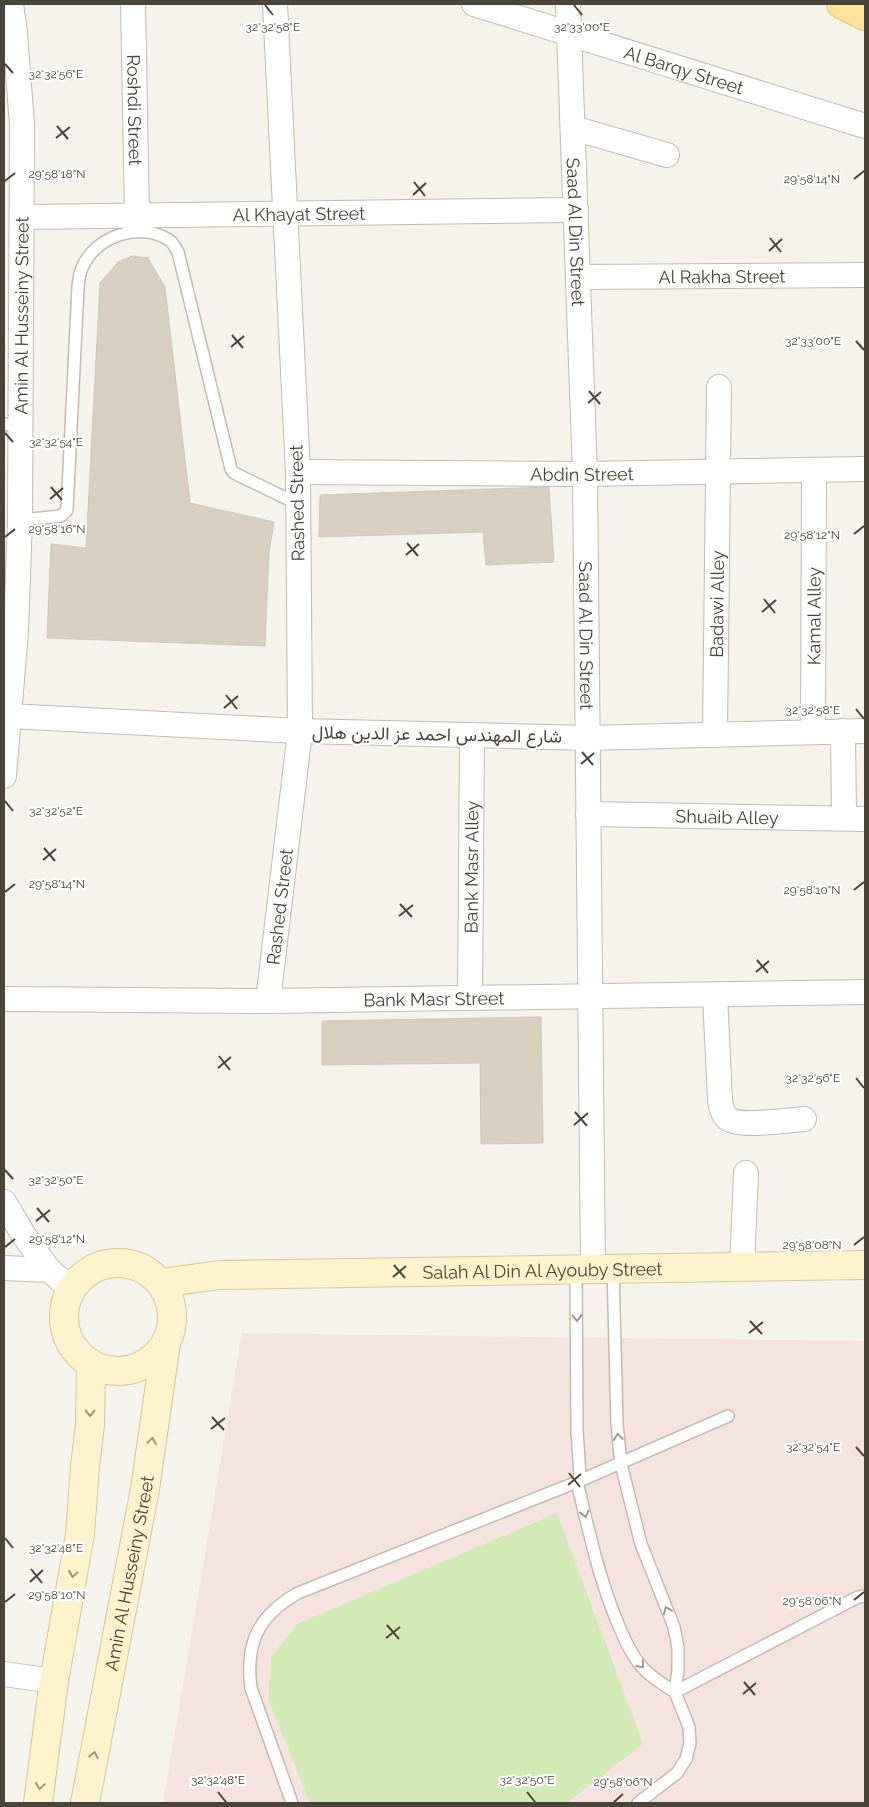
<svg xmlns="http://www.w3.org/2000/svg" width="869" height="1807" viewBox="0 0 869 1807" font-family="Raleway,Vazirmatn,sans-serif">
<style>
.medical{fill:#f6e3e0}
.green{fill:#d2eab5}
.building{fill:#d8cfc1;stroke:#d3c7b4}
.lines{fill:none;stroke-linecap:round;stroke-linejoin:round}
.lane-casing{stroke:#c2bbae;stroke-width:14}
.street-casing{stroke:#c2bbae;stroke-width:26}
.secondary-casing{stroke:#d6c79b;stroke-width:30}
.primary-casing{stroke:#e6c16a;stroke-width:30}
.lane{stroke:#fff;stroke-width:11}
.street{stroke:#fff;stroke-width:24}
.secondary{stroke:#fff3cd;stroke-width:28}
.primary{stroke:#ffe39c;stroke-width:28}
.oneway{stroke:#9c9892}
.oneway2{stroke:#9c937c}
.ticks{fill:none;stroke:#4b4439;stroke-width:2}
.labels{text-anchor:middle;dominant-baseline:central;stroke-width:4.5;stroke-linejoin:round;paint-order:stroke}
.street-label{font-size:18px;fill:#4b4439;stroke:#fff}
.ticks-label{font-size:12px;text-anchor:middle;fill:#4b4439;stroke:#fff;stroke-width:4.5;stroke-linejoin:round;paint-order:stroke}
</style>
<rect width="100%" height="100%" fill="#f6f3ec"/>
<path class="medical" d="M242,1333L865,1341V1803H163Z"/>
<path class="green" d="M557,1513L643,1744L567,1803H310L268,1699L271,1658L297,1624Z"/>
<path class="building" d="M132,256L148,258L165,287L190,503L274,522L269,552L265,646L47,638L51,544L86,548L100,283L118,262Z
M549,487L554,562L486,565L483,532L319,537L320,495Z
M541,1017L543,1143L481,1144L480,1063L322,1065V1021Z"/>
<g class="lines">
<defs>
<path id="lane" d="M4,424L21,428
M20,520L61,516L67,510L78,287C79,281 79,274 82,268C95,236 140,221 169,240C173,242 175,248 178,252L231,469L234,473L298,504
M613,1268L617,1424L621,1464L641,1544L674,1627L678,1648V1670L675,1692L689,1727L690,1743L686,1759L677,1773L638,1803
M576,1270L577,1430L580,1476L577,1482C589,1531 599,1580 619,1626C625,1641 631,1654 641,1666C650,1677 663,1684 675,1692
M675,1692L858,1597L865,1596
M292,1803L251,1688C245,1643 258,1616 298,1593L577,1482L728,1416"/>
<g id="street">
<path id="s1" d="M133,4L137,216"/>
<path id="s2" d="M474,4L865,126"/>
<path id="s3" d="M568,4L585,474L593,1269"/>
<path d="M573,128L667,155"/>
<path id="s4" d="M23,217L576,210"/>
<path id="s5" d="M578,277L865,275"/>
<path id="s6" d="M298,472L585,474L865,469"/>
<path d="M9,716L300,731L588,738L865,731"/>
<path d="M843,731L844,818"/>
<path id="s7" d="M813,732L814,470"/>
<path id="s8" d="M715,735L719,387"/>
<path id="s9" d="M4,776L16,631L20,520L22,125L15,33L11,4"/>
<path id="s10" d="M588,814L865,819"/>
<path d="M715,995L720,1100C721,1107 722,1113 727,1118C737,1128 789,1120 804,1119"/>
<path id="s11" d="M470,998L472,735"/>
<path id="s12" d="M4,999L268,1001L865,992"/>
<path id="s13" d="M268,1001L300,731L298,472L275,4"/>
<path d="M4,1202L23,1234L49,1270"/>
<path d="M742,1267L746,1173"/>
<path d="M4,1268L49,1270L71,1289"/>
<path d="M4,1674L54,1681"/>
</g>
<g id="secondary">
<circle cx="118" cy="1317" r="54"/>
<path id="s14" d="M161,1283L219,1275L865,1265"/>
<path d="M38,1803L54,1681L80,1534L85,1466L90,1425L91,1364"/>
<path id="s15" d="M85,1803L145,1489L166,1343"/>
</g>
<path id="primary" d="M841,4L865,16"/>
</defs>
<use href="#lane" class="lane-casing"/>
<use href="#street" class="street-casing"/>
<use href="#secondary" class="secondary-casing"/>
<use href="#primary" class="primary-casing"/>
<use href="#lane" class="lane"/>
<use href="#street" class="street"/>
<use href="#secondary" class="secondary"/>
<use href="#primary" class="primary"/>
</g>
<defs><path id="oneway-chevron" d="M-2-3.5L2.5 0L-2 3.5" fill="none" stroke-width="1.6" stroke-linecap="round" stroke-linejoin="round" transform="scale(1.25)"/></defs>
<g class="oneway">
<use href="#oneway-chevron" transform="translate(577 1318) rotate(89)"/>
<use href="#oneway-chevron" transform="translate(618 1437) rotate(-96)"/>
<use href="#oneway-chevron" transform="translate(585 1514) rotate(76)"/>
<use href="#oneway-chevron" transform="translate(667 1610) rotate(-113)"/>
<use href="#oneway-chevron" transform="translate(641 1665) rotate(50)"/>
</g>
<g class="oneway2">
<use href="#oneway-chevron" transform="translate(90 1413) rotate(91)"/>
<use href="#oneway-chevron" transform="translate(152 1441) rotate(-82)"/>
<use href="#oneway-chevron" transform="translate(73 1574) rotate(100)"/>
<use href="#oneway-chevron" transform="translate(94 1755) rotate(-79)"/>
<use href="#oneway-chevron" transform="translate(40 1786) rotate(98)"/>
</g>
<path class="ticks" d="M265,5L273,15M574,5L582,15M5,64L13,73M57,126L68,139M56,138L70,127M854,179L864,171M5,181L15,173M414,182L425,196M413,195L426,183M770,238L781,252M769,251L782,239M232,335L243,348M856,341L864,350M231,347L244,336M589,391L600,404M588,403L601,392M5,433L13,442M51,487L62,500M50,499L63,488M854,534L864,526M5,537L15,529M407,543L418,556M406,555L419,544M764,599L775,613M762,612L776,600M226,695L237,709M224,708L238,696M856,709L864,719M582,752L593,765M581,764L594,753M5,801L13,811M44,848L55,861M43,860L56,849M854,890L864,882M5,892L15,884M400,904L412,917M399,916L413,905M757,960L768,973M756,972L769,961M219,1056L230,1070M218,1068L231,1057M856,1078L864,1088M575,1112L587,1126M574,1125L588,1113M5,1170L13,1179M37,1208L49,1222M36,1221L50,1210M854,1245L864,1237M5,1247L15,1239M394,1265L405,1278M393,1277L406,1266M750,1321L762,1334M749,1333L763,1322M212,1417L224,1430M211,1429L225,1418M856,1447L864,1456M569,1473L580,1487M568,1485L581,1474M5,1538L13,1548M31,1569L42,1583M30,1582L43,1570M854,1600L864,1592M5,1602L15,1594M387,1625L399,1639M386,1638L400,1627M744,1682L755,1695M743,1694L756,1683M218,1792L226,1802M527,1792L535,1802M614,1802L623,1794"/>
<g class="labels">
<g class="street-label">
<text stroke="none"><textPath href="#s2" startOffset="220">Al Barqy Street</textPath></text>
<text stroke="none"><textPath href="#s1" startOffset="106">Roshdi Street</textPath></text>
<text stroke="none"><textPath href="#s4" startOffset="276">Al Khayat Street</textPath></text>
<text stroke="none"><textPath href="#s3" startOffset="228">Saad Al Din Street</textPath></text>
<text stroke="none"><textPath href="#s5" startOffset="144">Al Rakha Street</textPath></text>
<text stroke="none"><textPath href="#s9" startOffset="461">Amin Al Husseiny Street</textPath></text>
<text stroke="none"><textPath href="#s6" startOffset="284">Abdin Street</textPath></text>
<text transform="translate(297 503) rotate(-91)">Rashed Street</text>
<text stroke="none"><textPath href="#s8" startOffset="131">Badawi Alley</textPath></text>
<text stroke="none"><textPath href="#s7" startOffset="116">Kamal Alley</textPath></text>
<text stroke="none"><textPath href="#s3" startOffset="632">Saad Al Din Street</textPath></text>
<text transform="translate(437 734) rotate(1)">شارع المهندس احمد عز الدين هلال</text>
<text stroke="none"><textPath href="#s10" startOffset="139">Shuaib Alley</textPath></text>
<text stroke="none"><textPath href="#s11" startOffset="131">Bank Masr Alley</textPath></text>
<text stroke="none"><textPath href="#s13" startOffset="95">Rashed Street</textPath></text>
<text stroke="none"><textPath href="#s12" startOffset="430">Bank Masr Street</textPath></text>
<text stroke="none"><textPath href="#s14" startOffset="382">Salah Al Din Al Ayouby Street</textPath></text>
<text stroke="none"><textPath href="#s15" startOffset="234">Amin Al Husseiny Street</textPath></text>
</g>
</g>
<g class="ticks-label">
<text x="582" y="31">32°33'00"E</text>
<text x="273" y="31">32°32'58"E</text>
<text x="56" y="78">32°32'56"E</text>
<text x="57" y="178">29°58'18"N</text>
<text x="812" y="183">29°58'14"N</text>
<text x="813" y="345">32°33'00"E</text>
<text x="56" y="446">32°32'54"E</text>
<text x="57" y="533">29°58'16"N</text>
<text x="812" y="539">29°58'12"N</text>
<text x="813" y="714">32°32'58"E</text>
<text x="56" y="815">32°32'52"E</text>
<text x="57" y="888">29°58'14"N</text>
<text x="812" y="894">29°58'10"N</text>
<text x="813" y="1082">32°32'56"E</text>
<text x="56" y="1184">32°32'50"E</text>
<text x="57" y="1243">29°58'12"N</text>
<text x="812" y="1249">29°58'08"N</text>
<text x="813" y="1451">32°32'54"E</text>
<text x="56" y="1552">32°32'48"E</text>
<text x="57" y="1599">29°58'10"N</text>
<text x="812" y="1605">29°58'06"N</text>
<text x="218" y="1784">32°32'48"E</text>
<text x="527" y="1784">32°32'50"E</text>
<text x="623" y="1786">29°58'06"N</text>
</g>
<rect width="869" height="1807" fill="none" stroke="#4b4439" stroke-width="10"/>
</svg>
